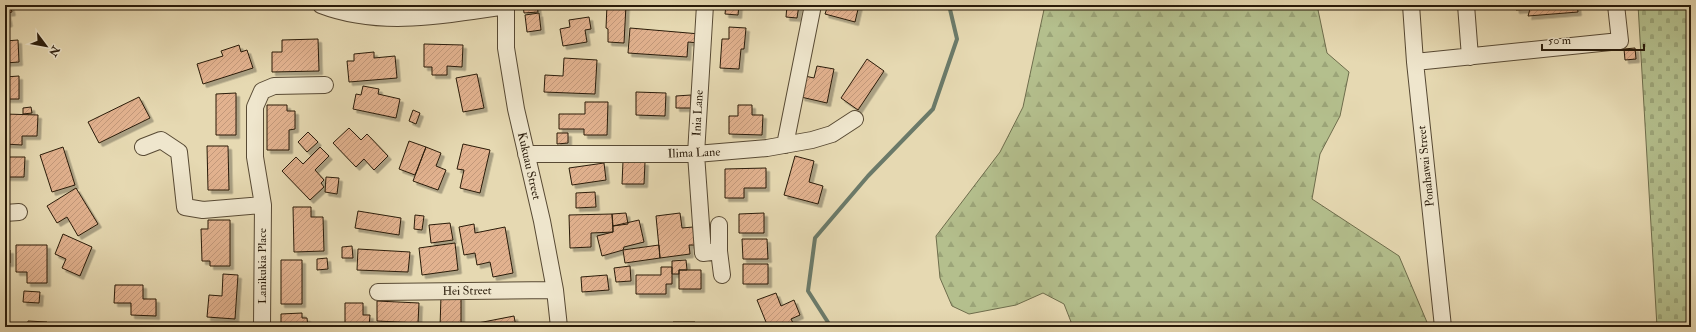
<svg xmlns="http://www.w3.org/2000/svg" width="1696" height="332" viewBox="0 0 1696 332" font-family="'IM FELL Double Pica',serif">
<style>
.forest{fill:url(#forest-firs);stroke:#6e6d4c}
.cemetery{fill:url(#cemetery-stones);stroke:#6e6d4c}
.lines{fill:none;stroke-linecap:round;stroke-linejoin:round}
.stream{stroke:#6b7a69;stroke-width:4}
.building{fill:url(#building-hatch);stroke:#291b0a;filter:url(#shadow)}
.minor-casing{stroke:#584a34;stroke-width:18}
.minor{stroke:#efe6cd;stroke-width:16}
.labels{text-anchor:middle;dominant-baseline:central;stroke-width:4;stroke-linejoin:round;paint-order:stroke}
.street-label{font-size:12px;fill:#291b0a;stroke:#efe6cd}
</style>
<defs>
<pattern id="forest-firs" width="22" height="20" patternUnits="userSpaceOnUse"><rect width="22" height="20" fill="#b4bf8d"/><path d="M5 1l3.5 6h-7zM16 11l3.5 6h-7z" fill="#9ba478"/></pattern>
<pattern id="cemetery-stones" width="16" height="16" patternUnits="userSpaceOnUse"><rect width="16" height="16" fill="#b4bf8d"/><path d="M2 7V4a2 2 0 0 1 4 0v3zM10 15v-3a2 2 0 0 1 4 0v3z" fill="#9ba478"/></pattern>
<pattern id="building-hatch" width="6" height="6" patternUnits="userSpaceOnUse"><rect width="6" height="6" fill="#e2b28f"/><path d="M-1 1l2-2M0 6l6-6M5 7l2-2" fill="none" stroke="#c2987a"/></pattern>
<filter id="shadow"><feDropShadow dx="3.5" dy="3.5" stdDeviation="0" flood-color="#0004"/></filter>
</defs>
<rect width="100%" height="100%" fill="#e6d9b2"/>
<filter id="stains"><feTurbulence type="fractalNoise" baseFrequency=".005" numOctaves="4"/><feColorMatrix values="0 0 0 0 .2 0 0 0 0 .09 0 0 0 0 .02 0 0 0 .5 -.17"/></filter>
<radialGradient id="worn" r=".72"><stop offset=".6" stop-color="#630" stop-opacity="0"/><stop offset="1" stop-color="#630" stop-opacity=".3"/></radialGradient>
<path class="forest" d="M1045,5H1317L1327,53L1349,72L1340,116L1320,154L1312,199L1399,256L1429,327H1073L1064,304L1043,293L1016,305L969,314L952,306L940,278L936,236L1000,152L1023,107Z"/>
<path class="cemetery" d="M1638,5H1691V327H1657Z"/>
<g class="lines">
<path class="stream" d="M831,327L808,291L815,238L868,176L933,109L957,39L949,5"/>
</g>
<path class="building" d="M5,5H10L12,12L7,13L9,23L5,24Z
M523,5H537L538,12L524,13Z
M607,5H626L624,43L608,42V29L606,28Z
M726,5H739L738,15L725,14Z
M787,5H799L797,18L786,17Z
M828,5H859L855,22L825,14Z
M1515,5H1577L1578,12L1528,16L1530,9L1516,10Z
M539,13L541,30L527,32L525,15Z
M589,17L591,29L585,30L587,42L563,46L560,29L570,27L569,20Z
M729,27L746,28L744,49H741L739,69L720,68L722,39H729Z
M630,28L700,34L699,43L688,42L687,57L628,53Z
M318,39L319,71L272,72V52H282V40Z
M18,40L19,62L5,63V41Z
M424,44L463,45L462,67L447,66V75H432V67H424Z
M239,45L241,52L247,50L253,68L203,84L197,64L223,56L221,51Z
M1635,48L1636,59L1625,60L1624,49Z
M374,52V58L395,56L397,78L349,82L347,61H354V54Z
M564,58L597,60L595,94L544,92L545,75L563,76Z
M867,59L884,71L858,110L841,98Z
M817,66L834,69L827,103L801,97L805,76L814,78Z
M477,74L484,108L463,112L456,78Z
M19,76V99H5V77Z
M363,86L379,89L378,94L400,99L396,118L353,109L356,94L361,95Z
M636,92L666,93L665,116L636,115Z
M236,93V135H216V94Z
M691,95V108H676V96Z
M139,97L150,118L99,143L88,122Z
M585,102H608L607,135H584V129H559V114H585Z
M267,105H287V111H295V129L289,130V150H267Z
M738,105H752V115H763L762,135L729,134V116H738Z
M31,107L32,113L23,114V108Z
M413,110L420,113L416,124L409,121Z
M5,114L38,115L37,136H22V145L5,144Z
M349,128L361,140L367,134L388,156L374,170L364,159L356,167L333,143Z
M308,132L318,142L307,152L298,142Z
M557,133H568V143L557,144Z
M409,141L426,147L415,175L399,169Z
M463,144L490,150L480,193L460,188L464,170L457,169Z
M207,146H228L229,190H208Z
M63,147L75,185L52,192L40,155Z
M320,147L329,156L315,170L324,180L321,183L324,187L310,200L282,171L296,157L303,164Z
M426,147L441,153L436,166L446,170L438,190L413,181Z
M795,156L814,161L809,182L823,186L818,204L784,195Z
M5,157H25L24,177H5Z
M623,161L645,162L644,184H622Z
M604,163L606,180L572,185L569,168Z
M766,168V188H744V198H725V169Z
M326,177L339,178L337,194L325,192Z
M76,188L98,224L78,236L67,217L57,223L47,206Z
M595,192L596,207L576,208V193Z
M293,207H311V217H323L324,251L294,252Z
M358,211L401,218L399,235L355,228Z
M626,213L628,224L613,226L612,214Z
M680,213L682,228L693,227L695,245H689L690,254L660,258L656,216Z
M764,213V233H739V214Z
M612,214L613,232L591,233V247L570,248L569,215Z
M415,215L424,216L422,230L414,229Z
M208,220H230V266H210V261H202L201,229H208Z
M639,220L644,242L624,247L623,250L602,256L597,236L613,232V226Z
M450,223L453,240L431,243L429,225Z
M474,224L475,233L505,227L513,273L493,277L490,262L477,265L475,253L464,255L459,227Z
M63,234L92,247L80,276L62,268L66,259L55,254Z
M742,239H767L768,259H743Z
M455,243L458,270L422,275L419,248Z
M16,245H47V283H27V272H16Z
M659,245L660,258L625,263L623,250Z
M352,246L353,258H342V247Z
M358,249L410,252L408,272L357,270Z
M5,250H10V263H5Z
M327,258L328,269L317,270V259Z
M281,260H302V304H281Z
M686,260L687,270H679V274H672V261Z
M743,264H768V284H743Z
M630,266L631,281L616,282L614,268Z
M661,267H672V284H666V294H636V275H661Z
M679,270H701V289H679Z
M223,274L238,275L235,319L207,317L209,295L222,296Z
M607,275L609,290L582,292L581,277Z
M115,285H143V299H156V316L131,315V303H114Z
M24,291L40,292L39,303L23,302Z
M776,293L781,306L794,300L800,315L791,319L795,327H768L757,300Z
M441,296H461V327H440Z
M377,301L419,303L418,323L377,321Z
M345,303H363V315H370L369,327H345Z
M302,313V318H307L308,327H281V314Z
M514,316L516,327H479L478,323Z
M28,321L47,322L46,327H27Z
M673,322H695V327H673Z
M127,323L159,324V327H127Z"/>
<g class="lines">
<defs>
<path id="minor" d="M321,5C381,28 445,15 506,6
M506,5V48L516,109L542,221L555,290L559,327
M705,5L696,154L703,253L719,251
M1411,5L1415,62L1443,327
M1466,5L1470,57
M1415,62L1620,41L1616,5
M785,145L813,5
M143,147L161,140L179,152L185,207L203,210L263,205
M526,154H696L767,148L812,140L832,134L855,119
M5,213L19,212
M719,225V251L722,275
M378,292L555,290
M262,327L263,205L255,157V107L262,91L274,86L325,85"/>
</defs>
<use href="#minor" class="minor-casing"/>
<use href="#minor" class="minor"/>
</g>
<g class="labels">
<g class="street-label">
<text transform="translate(698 113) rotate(-87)">Inia Lane</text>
<text transform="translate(694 153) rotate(-2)">Ilima Lane</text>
<text transform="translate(529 166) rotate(77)">Kukuau Street</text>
<text transform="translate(1426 166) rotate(-96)">Ponahawai Street</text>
<text transform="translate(262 266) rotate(-90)">Lanikukia Place</text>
<text transform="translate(467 291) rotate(-1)">Hei Street</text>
</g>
</g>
<rect width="1696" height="332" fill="none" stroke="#e6d9b2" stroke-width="20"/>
<rect x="6" y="6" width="1684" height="320" fill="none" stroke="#291b0a" stroke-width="2"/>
<rect x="10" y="10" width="1676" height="312" fill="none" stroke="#291b0a"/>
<g transform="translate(46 46) rotate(122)" stroke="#efe6cd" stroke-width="3" paint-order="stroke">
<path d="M0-3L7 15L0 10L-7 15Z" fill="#291b0a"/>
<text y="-6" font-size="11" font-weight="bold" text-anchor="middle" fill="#291b0a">N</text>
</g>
<path d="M1542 44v6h102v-6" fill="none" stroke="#291b0a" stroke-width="2"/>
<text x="1548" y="44" font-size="12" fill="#291b0a" stroke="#efe6cd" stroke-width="3" paint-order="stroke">50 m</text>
<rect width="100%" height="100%" filter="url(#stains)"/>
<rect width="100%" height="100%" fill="url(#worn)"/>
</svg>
